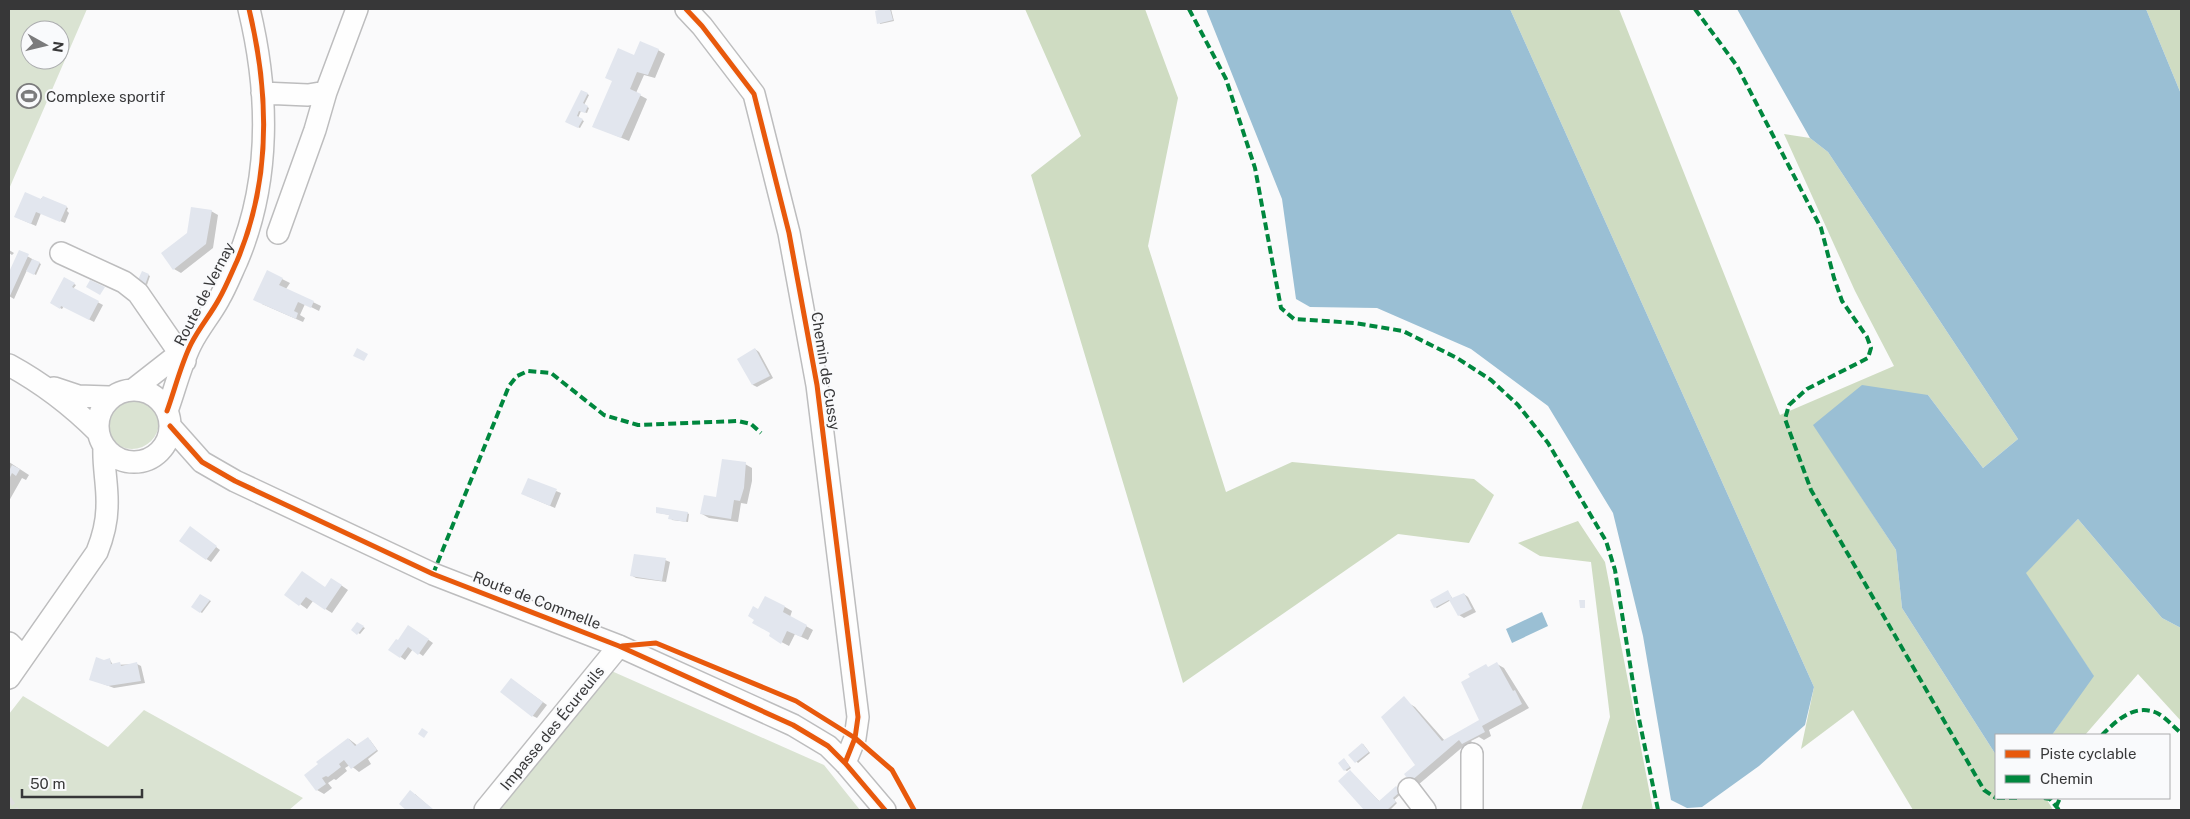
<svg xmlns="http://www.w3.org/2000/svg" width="2190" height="819" viewBox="0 0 2190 819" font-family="'Public Sans',sans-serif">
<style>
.green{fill:#dae3d2;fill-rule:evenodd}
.forest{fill:#cfdcc2}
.water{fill:#9abfd4}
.shadow{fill:#0003}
.building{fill:#e2e6ee}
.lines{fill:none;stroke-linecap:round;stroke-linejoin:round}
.minor-casing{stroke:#bdbdbe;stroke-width:24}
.minor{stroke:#fefefe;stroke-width:21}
.rail{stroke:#dedede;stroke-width:4;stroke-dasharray:8 4;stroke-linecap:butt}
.quiet{stroke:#00873e;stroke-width:4;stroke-dasharray:8 4;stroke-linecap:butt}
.cycleway-casing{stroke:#f9fafc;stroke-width:8}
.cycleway{stroke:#e8590c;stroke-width:5}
.labels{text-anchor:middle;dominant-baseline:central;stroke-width:4;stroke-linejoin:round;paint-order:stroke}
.poi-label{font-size:15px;fill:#373738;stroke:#f9fafc;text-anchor:start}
.street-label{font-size:15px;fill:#373738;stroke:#f9fafc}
</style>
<rect width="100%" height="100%" fill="#fafafb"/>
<path class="green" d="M9,9H87L9,189ZM30,30H60V60H30Z
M105 422a27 27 0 1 1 54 0a27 27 0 1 1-54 0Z
M607,669L824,765L860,810H500Z
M23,696L108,747L144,710L303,798L289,810H9V714Z"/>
<path class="forest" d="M1025,9H1145L1178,98L1148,246L1226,492L1292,462L1474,479L1494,495L1469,543L1398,534L1183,683L1031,175L1081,136Z
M1510,9H1619L1780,415L1894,366L1855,291L1784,134L1810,138L1828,152L2018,439L1983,468L1928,395L1814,425L1896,550L1902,608L1996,755V798H2046L2053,810H1913L1853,710L1801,749L1814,687Z
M2146,9H2181V94Z
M2078,519L2162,618L2181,628V721L2138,674L2085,735H2052L2093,675L2025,573Z
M1578,521L1605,562L1653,810H1581L1610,717L1591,562L1540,556L1518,543Z"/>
<path class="water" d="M1206,9H1510L1814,687L1805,725L1759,766L1702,807L1687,808L1671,800L1643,636L1613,513L1548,406L1471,349L1377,308L1310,307L1296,299L1282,199Z
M1737,9H2146L2181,94V628L2162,618L2078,519L2026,573L2094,676L2052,735H1996V755L1902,608L1896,550L1813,425L1862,385L1928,395L1983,468L2018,439L1828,152L1810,138Z
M1542,612L1548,626L1512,643L1506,629Z"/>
<path class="shadow" d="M887,9H891L894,21L880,24L876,12Z
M658,50L665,54L655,78L644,75L636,93L647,99L629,141L593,126L635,56Z
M582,91L589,95L584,105L589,108L587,113L581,111L578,118L584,121L580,128L567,122Z
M43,197L68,208L67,211L69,213L65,223L41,213L36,226L20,219Z
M211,211L218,215L213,248L181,273L174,269L188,233Z
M9,250L14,253L12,255L9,253Z
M20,252L41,264L36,275L27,270L14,299L9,296V275Z
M143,272L150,276L147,285L139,281Z
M268,272L290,283L286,289L321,306L319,311L305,304L300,315L305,318L303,322L262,304Z
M64,279L76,285L73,289L103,305L94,322L64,306L62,309L51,303Z
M755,349L759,352L773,378L757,387L753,385L739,360Z
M9,462L29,475L26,480L22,478L9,501Z
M745,464L752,468V481L747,504L741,503L738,522L709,518L702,514L717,499Z
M556,491L561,493L555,508L527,496Z
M659,513H687L689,514L688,522L672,520L670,515Z
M194,530L220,550L211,562L180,541Z
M665,560L670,562L666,582L636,578L631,575Z
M338,583L348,590L332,613L313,601L307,609L286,594L325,588Z
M1448,592L1453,599L1464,594L1468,597L1476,612L1464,618L1459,615L1451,600L1437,608L1435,607Z
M200,595L211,601L202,613L193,607Z
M785,607L792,611L790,617L813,630L808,640L795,634L789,646L770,636L771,632L759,610Z
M357,624L365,628L360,634L353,630Z
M413,629L433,643L423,656L413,649L405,660L390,649Z
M110,660L113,665L137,664L141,666L145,683L114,688L90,679Z
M1497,664L1504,668L1529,708L1489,730L1491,736L1484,740L1479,737L1471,741L1475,745L1470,747L1465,745L1418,785L1411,781L1417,765L1410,704L1415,707L1445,741L1481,721L1489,668Z
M515,682L547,705L537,718L533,716Z
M349,739L358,746L370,740L378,751L368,759L371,764L359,772L350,765L345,768L347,771L336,780L334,779L328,783L332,788L324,794L317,790L306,775Z
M1363,744L1370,753L1358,763L1350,755Z
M1344,759L1351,768L1347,771L1345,770Z
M1351,772L1380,802L1396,788L1402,793L1394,800L1397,803L1390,810H1366L1340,781Z
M415,794L433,810H408L401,804Z"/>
<path class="building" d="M882,9H890L893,20L877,24L875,11Z
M640,41L659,49L648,75L637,72L630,89L641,94L621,138L592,127L612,81L605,78L618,48L634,55Z
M581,90L588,93L583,103L588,106L585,113L579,111L577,116L583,119L578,128L565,122Z
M25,192L41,199L43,196L67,206L60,222L36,212L31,224L14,217Z
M191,207L212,210L206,244L173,270L161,253L187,233Z
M19,250L29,254L9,298V272Z
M32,259L40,262L34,275L26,271Z
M267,270L283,278L279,285L314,301L311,308L298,302L294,311L298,313L296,319L253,300Z
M142,271L149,274L145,285L137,282Z
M64,277L75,283L72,287L99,301L89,320L61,306L60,309L50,303Z
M90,280L105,287L100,295L86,287Z
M357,348L368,354L364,361L353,356Z
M755,348L770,376L752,385L737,359Z
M722,459L746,462L744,488L740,501L734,500L731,519L700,514L704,495L716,497Z
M12,465L20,469L16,476L12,473L9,479V471Z
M528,478L557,489L550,506L521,494Z
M656,507L688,512L686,522L668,519L669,515L656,513Z
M190,526L217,546L206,560L179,541Z
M634,554L666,558L662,581L630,576Z
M302,571L325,587L331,578L342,585L325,610L306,597L299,606L284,595Z
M1448,590L1452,598L1464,593L1472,609L1458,616L1449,600L1434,608L1430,600Z
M200,594L210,600L200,613L191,607Z
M765,596L785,606L783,612L807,625L801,637L787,631L781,644L769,636L770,633L752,623L754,620L748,616L753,606L758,609Z
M1579,600H1585V608H1580Z
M357,622L364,626L357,635L351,630Z
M408,625L429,639L418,655L408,647L400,658L388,650L396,639L398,640Z
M96,657L104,660L110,658L111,664L120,662L121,666L137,662L141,681L108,686L89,680Z
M1497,662L1513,691L1515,690L1522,704L1482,726L1485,732L1462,744L1459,740L1410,782L1404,774L1415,765L1381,717L1404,696L1442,741L1479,720L1461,682L1470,677L1468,674L1486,664L1488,667Z
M511,678L543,702L532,717L500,692Z
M422,728L428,732L424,738L418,734Z
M368,737L377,750L351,769L344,760L339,764L341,767L328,777L326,776L322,778L326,784L316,791L304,775L318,764L316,762L348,738L355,746Z
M1362,743L1369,752L1355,763L1348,755Z
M1344,758L1350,767L1344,771L1338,763Z
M1350,770L1379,801L1396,786L1401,791L1393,798L1396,802L1387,810H1364L1338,781Z
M410,790L433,809L406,810L399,804Z"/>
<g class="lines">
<defs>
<path id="minor" d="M686,9L702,26L754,94L789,233L817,385L858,717L855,738L845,763
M262,93L308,95L326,92L357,9
M278,233L315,130L326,92
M61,253L124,282L138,293L185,361
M9,365C42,383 71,405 98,432
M54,388L78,396L109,397
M134,389L189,346
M98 426a36 36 0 1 1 72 0a36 36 0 1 1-72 0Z
M167,411C175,389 181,364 191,344C199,328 211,314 219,299C226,287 231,274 237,261C271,181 269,92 249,9
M170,426L202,462L235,481L433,574L619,646L793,725L828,746L845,763L885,810
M9,643L23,657
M9,678L97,552C103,537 107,523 107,506C108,487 103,467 104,447
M1409,789L1425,810
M485,810L619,646
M1472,810V754"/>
</defs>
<use href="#minor" class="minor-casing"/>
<use href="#minor" class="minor"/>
<path class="rail" d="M9,798L17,810"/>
<path class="quiet" d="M1189,9L1226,79L1255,168L1281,308L1294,319L1355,323L1403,331L1457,358L1491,380L1518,405L1548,443L1606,541L1615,570L1638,714L1658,810
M1695,9L1737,66L1821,228L1834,278L1842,301L1867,337L1871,348L1868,358L1807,389L1789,405L1785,419L1811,490L1984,790L1996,798
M433,574L509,386L517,376L528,371L551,373L604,415L638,425L738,421L751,424L761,433
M2102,735C2116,721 2134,703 2157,713C2165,717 2174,727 2181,733
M1997,798H2020
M2044,798L2050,799L2059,810
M2056,807L2060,798"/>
<defs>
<path id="cycleway" d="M686,9L702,26L754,94L789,233L817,385L858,717L855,738L845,763
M167,411C175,389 181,364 191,344C199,328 211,314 219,299C226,287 231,274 237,261C271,181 269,92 249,9
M170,426L202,462L235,481L433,574L619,646L793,725L828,746L845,763L885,810
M622,646L656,643L796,701L855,738L892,770L914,810"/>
</defs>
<use href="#cycleway" class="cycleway-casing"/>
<use href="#cycleway" class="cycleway"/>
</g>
<defs>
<symbol id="stadium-ring" viewBox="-11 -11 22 22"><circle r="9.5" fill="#f9fafc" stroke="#7b7b7c" stroke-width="1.5"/><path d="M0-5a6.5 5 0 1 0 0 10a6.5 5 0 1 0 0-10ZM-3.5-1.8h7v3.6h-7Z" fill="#7b7b7c"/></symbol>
</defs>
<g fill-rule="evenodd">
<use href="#stadium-ring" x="15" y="82" width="28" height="28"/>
</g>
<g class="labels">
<g class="poi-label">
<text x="46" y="96">Complexe sportif</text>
</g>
<g class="street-label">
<text transform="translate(204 294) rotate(-63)">Route de Vernay</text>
<text transform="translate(826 371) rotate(81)">Chemin de Cussy</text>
<text transform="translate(537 600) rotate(21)">Route de Commelle</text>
<text transform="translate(552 728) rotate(-51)">Impasse des Écureuils</text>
</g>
</g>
<rect width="2190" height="819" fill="none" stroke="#373738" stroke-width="20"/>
<rect x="1995" y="734" width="175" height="65" fill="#f9fafc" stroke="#abacae"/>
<rect x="2005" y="750" width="25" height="8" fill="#e8590c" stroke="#abacae"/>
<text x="2040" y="759" font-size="15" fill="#373738">Piste cyclable</text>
<rect x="2005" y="775" width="25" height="8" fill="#00873e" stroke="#abacae"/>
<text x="2040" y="784" font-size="15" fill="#373738">Chemin</text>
<g transform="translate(45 45) rotate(98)"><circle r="24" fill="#f9fafc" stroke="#abacae"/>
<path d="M0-4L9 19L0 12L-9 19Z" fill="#7b7b7c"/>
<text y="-8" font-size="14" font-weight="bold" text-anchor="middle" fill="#373738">N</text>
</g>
<path d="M22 789v8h120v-8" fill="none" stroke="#373738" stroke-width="2.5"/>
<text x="30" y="789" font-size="15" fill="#373738" stroke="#f9fafc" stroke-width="4" paint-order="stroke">50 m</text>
</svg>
